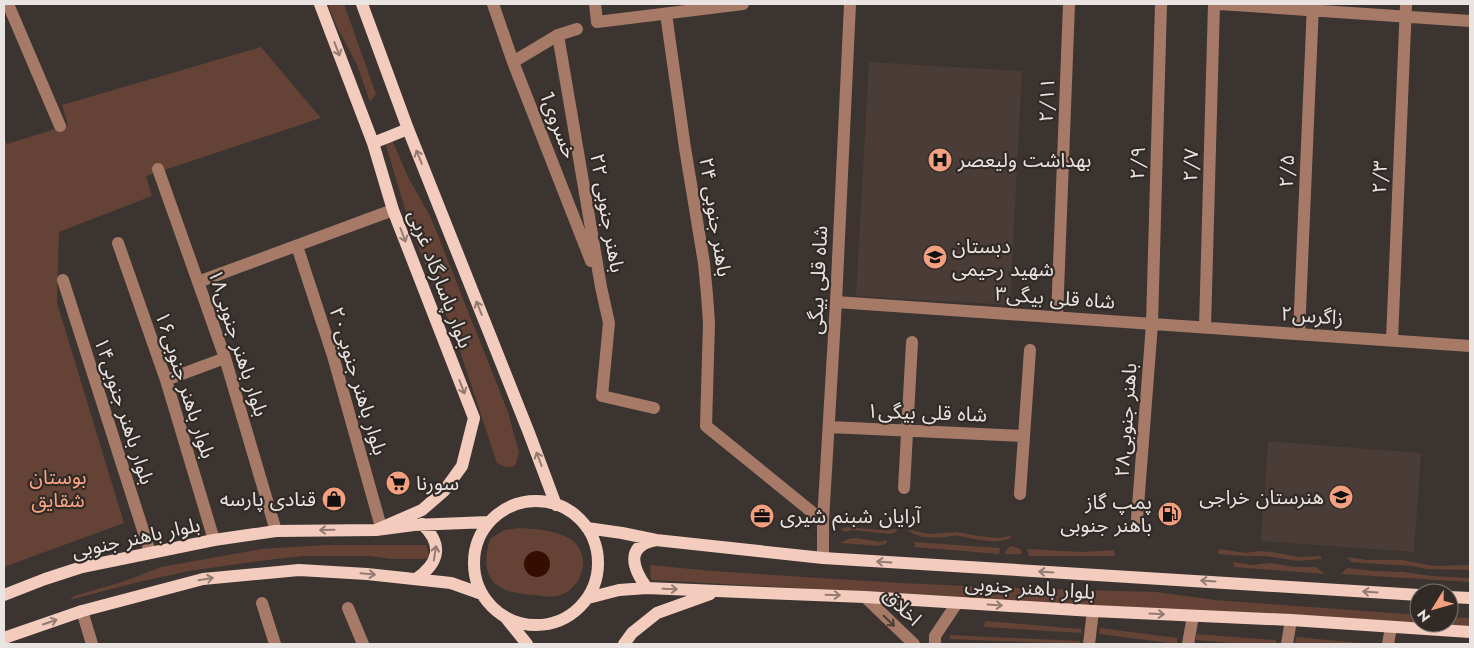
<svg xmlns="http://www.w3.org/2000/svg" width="1474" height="648" viewBox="0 0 1474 648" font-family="Jost,'Noto Sans Arabic',sans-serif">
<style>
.built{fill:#4a3c37}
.green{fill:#644336}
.water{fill:#330e01}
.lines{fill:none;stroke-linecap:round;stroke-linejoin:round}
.minor{stroke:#a77a68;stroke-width:12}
.major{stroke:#f3ccbe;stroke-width:12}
.oneway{stroke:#927b72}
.oneway2{stroke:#4e3e37}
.labels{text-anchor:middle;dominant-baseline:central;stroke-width:4.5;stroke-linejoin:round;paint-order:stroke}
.street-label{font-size:20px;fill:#e9e4e2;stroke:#312a27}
.poi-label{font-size:20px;fill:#e9e4e2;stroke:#312a27;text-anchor:start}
.park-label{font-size:20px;fill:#faa685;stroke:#312a27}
</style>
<rect width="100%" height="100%" fill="#3b3431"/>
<path class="built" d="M869,62L1022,71L1010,305L856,296Z
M1268,441L1421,453L1414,552L1261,541Z"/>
<path class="green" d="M328,4H344L376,94L370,102L357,65L335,23Z
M261,47L321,118L146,176L152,196L59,232L57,303L124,523L4,567V138L7,144L68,125L62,105Z
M392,140L408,177L431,218L508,412L519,453L515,466L506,467L497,463L457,342L412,232L385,142Z
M847,527L879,530L897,529L896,532L891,534L851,530L846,532L840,529Z
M521,528C536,529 553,530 567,537C592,550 586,585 561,595C553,598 542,596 534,595C496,593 478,580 490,539L504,530Z
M906,529L930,534L957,532L978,536L1000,538L1012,535L1009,539C991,544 976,539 959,536C955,535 951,536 947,537C933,538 917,539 906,529Z
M857,538L880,542L887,540L886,544L878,546L840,543L848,539Z
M914,542L1000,548L999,554L915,547Z
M328,545H426L430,557L423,559H392L369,556H303L259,561L189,571L138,582L70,600L74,596L125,581L161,567L262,549Z
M1011,546L1020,549L1022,554H1004L1008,548Z
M1027,549L1082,552L1114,550L1115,556H1029Z
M1219,549L1246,553L1258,551L1272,552L1299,557L1321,556V559L1297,561L1265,556H1242L1218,554Z
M1347,557L1368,560H1402L1434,566L1470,565V570L1426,569L1413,566L1362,563L1351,562Z
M1233,562L1252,565L1271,563L1294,567H1316L1325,574L1234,567Z
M650,565L713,571L900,583L1015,588L1156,592L1215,600L1419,615V623H1449V617L1470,618V629L905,594L651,580Z
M1347,568L1374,571L1403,572L1431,576L1470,578V582L1341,574Z
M985,621L1081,629L1082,633L984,627Z
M1100,628L1177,638V644L1099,634Z
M1196,634L1276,640L1277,644H1241L1196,640Z
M950,635L1080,641V644L949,639Z
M1296,637L1371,644H1295Z"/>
<path class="water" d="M524 564a13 13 0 1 1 26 0a13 13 0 1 1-26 0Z"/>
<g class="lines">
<path class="minor" d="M8,4L60,126
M493,4L513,62L591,261
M595,4L597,22L743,4
M1219,4L1470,21
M666,14L685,148L704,263L707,295L709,323L706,426L823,521
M558,35L601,287L609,323L602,396L654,408
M513,62L558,35L577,29
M158,169L225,358L276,531
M118,243L166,380L214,540
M297,246L333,356L381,527
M63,280L150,552
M198,282L393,210
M836,302L1470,346
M1057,317L1069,4
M1205,327L1214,4
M1299,334L1313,4
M1392,340L1406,4
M166,380L225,358
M829,427L1024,436
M904,488L912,342
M1020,494L1030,350
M1137,519L1152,324L1161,4
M823,558V521L836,302L850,4
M865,597L914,644
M262,603L275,644
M348,608L363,644
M82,611L92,644
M935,644V636L957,603
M1089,644L1093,611
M1188,644L1193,616
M1287,644L1291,620
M1388,644L1391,627"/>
<path class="major" d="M320,4L373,143L393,210L474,418L462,466L444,491L422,510L376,530
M362,4L408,129L529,433L556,505
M373,143L408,129
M474 563a62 62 0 1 1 124 0a62 62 0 1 1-124 0Z
M587,528L622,533L656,540L823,558L1419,595
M416,579C439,563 444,545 422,524
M647,588C633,569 624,546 656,540
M4,595L45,579L82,567L214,540L276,531L376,530L414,525L489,522
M1449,597L1470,598
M588,598L619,590L647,588L764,593L865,597L1093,611L1291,620L1470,632
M506,618L527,644
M4,638L82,611L203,579L299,570L367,574L451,583L482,594
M624,644L632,633L657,613L710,594"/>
</g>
<defs><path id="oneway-shaft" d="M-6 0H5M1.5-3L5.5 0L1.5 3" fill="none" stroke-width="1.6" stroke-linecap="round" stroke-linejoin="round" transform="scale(1.25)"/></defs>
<g class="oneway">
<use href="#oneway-shaft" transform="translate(337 49) rotate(69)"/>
<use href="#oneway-shaft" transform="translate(419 157) rotate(-112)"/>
<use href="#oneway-shaft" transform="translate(403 235) rotate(69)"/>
<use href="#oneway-shaft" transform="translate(479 308) rotate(-112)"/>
<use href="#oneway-shaft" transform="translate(462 387) rotate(69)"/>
<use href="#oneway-shaft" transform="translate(539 459) rotate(-111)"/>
<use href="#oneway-shaft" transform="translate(327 530) rotate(179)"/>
<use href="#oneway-shaft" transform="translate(435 553) rotate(-81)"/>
<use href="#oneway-shaft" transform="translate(884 562) rotate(-176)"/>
<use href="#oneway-shaft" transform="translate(1046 572) rotate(-176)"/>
<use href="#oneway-shaft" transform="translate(368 574) rotate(5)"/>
<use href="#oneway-shaft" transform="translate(206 579) rotate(-9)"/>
<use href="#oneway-shaft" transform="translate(1208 581) rotate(-176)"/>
<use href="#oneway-shaft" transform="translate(670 589) rotate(2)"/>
<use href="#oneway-shaft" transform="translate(1370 592) rotate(-176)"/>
<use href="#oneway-shaft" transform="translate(833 595) rotate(2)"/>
<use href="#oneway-shaft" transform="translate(995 605) rotate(4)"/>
<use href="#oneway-shaft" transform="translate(1157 614) rotate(3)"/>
<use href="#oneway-shaft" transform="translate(50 622) rotate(-19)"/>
</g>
<use class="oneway2" href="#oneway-shaft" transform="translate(889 621) rotate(44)"/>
<defs>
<symbol id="hospital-disc" viewBox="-11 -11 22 22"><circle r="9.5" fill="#f2a080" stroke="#312a27"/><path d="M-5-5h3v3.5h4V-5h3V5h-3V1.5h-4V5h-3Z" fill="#111"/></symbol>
<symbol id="school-disc" viewBox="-11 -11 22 22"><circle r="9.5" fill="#f2a080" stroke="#312a27"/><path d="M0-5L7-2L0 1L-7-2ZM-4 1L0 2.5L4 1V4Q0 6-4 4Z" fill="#111"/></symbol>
<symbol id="supermarket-disc" viewBox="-11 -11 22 22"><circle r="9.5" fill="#f2a080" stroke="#312a27"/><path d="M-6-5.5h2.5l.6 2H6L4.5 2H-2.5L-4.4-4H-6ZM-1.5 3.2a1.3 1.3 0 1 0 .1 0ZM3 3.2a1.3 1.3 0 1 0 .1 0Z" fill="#111"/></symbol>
<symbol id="shop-disc" viewBox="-11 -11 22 22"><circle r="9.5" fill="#f2a080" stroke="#312a27"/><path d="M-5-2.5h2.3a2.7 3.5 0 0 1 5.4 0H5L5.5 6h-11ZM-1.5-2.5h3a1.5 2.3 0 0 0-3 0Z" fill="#111"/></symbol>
<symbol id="fuel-disc" viewBox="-11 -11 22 22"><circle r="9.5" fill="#f2a080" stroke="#312a27"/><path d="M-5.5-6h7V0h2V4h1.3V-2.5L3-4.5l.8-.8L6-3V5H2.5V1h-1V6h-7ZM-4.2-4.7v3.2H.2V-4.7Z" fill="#111"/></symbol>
<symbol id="office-disc" viewBox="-11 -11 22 22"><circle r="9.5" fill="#f2a080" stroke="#312a27"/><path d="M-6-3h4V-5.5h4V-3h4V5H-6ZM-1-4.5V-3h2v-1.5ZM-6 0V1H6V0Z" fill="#111"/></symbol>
</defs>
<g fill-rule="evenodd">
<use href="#hospital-disc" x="926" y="146" width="28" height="28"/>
<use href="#school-disc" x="921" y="243" width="28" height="28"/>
<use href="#supermarket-disc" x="384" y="469" width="28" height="28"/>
<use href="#school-disc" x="1327" y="483" width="28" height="28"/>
<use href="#shop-disc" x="320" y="485" width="28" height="28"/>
<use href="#fuel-disc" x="1156" y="500" width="28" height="28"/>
<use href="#office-disc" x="748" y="502" width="28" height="28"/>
</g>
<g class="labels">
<g class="street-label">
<text transform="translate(1047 100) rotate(-88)">۲/۱۱</text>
<text transform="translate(558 125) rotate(69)">خسروى1</text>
<text transform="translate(1138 163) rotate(-88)">۲/۹</text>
<text transform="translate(1191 165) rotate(-88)">۲/۷</text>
<text transform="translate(1287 171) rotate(-88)">۲/۵</text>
<text transform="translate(1380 177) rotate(-88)">۲/۳</text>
<text transform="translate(607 213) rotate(80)">۲۲ باهنر جنوبی</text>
<text transform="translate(715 217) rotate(81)">۲۴ باهنر جنوبی</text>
<text transform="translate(440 279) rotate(69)">بلوار پاسارگاد غربی</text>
<text transform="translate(818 280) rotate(-87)">شاه قلی بیگی</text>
<text transform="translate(1055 298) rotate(4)">شاه قلی بیگی۳</text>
<text transform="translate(1312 316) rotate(4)">زاگرس۲</text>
<text transform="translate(238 343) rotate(72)">۱۸بلوار باهنر جنوبی</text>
<text transform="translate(358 381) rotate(73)">بلوار باهنر جنوبی۲۰</text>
<text transform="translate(185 385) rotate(72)">بلوار باهنر جنوبی۱۶</text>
<text transform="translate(124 411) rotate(72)">بلوار باهنر جنوبی۱۴</text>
<text transform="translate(927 413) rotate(2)">شاه قلی بیگی۱</text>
<text transform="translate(1126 420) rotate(-86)">باهنر جنوبی۲۸</text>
<text transform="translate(136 538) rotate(-12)">بلوار باهنر جنوبی</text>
<text transform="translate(1030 588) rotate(4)">بلوار باهنر جنوبی</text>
<text transform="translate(902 607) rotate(44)">اخلاق</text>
</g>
<g class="poi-label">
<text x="958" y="160">بهداشت ولیعصر</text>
<text x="952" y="246">دبستان<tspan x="952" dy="23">شهید رحیمی</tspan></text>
<text x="416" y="483">سورنا</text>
<text x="1324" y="497" text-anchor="end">هنرستان خراجی</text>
<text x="316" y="499" text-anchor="end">قنادی پارسه</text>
<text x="1152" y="502" text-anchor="end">پمپ گاز<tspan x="1152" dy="23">باهنر جنوبی</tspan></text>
<text x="780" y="516">آرایان شبنم شیری</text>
</g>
<g class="park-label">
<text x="58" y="477">بوستان<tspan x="58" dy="23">شقایق</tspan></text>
</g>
</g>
<rect width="1474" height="648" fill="none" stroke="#e9e4e2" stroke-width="10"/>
<g transform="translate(1434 608) rotate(233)"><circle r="24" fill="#312a27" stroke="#7b7472"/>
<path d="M0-4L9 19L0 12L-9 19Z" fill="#f2a080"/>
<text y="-8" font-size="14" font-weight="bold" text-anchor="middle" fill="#e9e4e2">N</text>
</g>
</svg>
